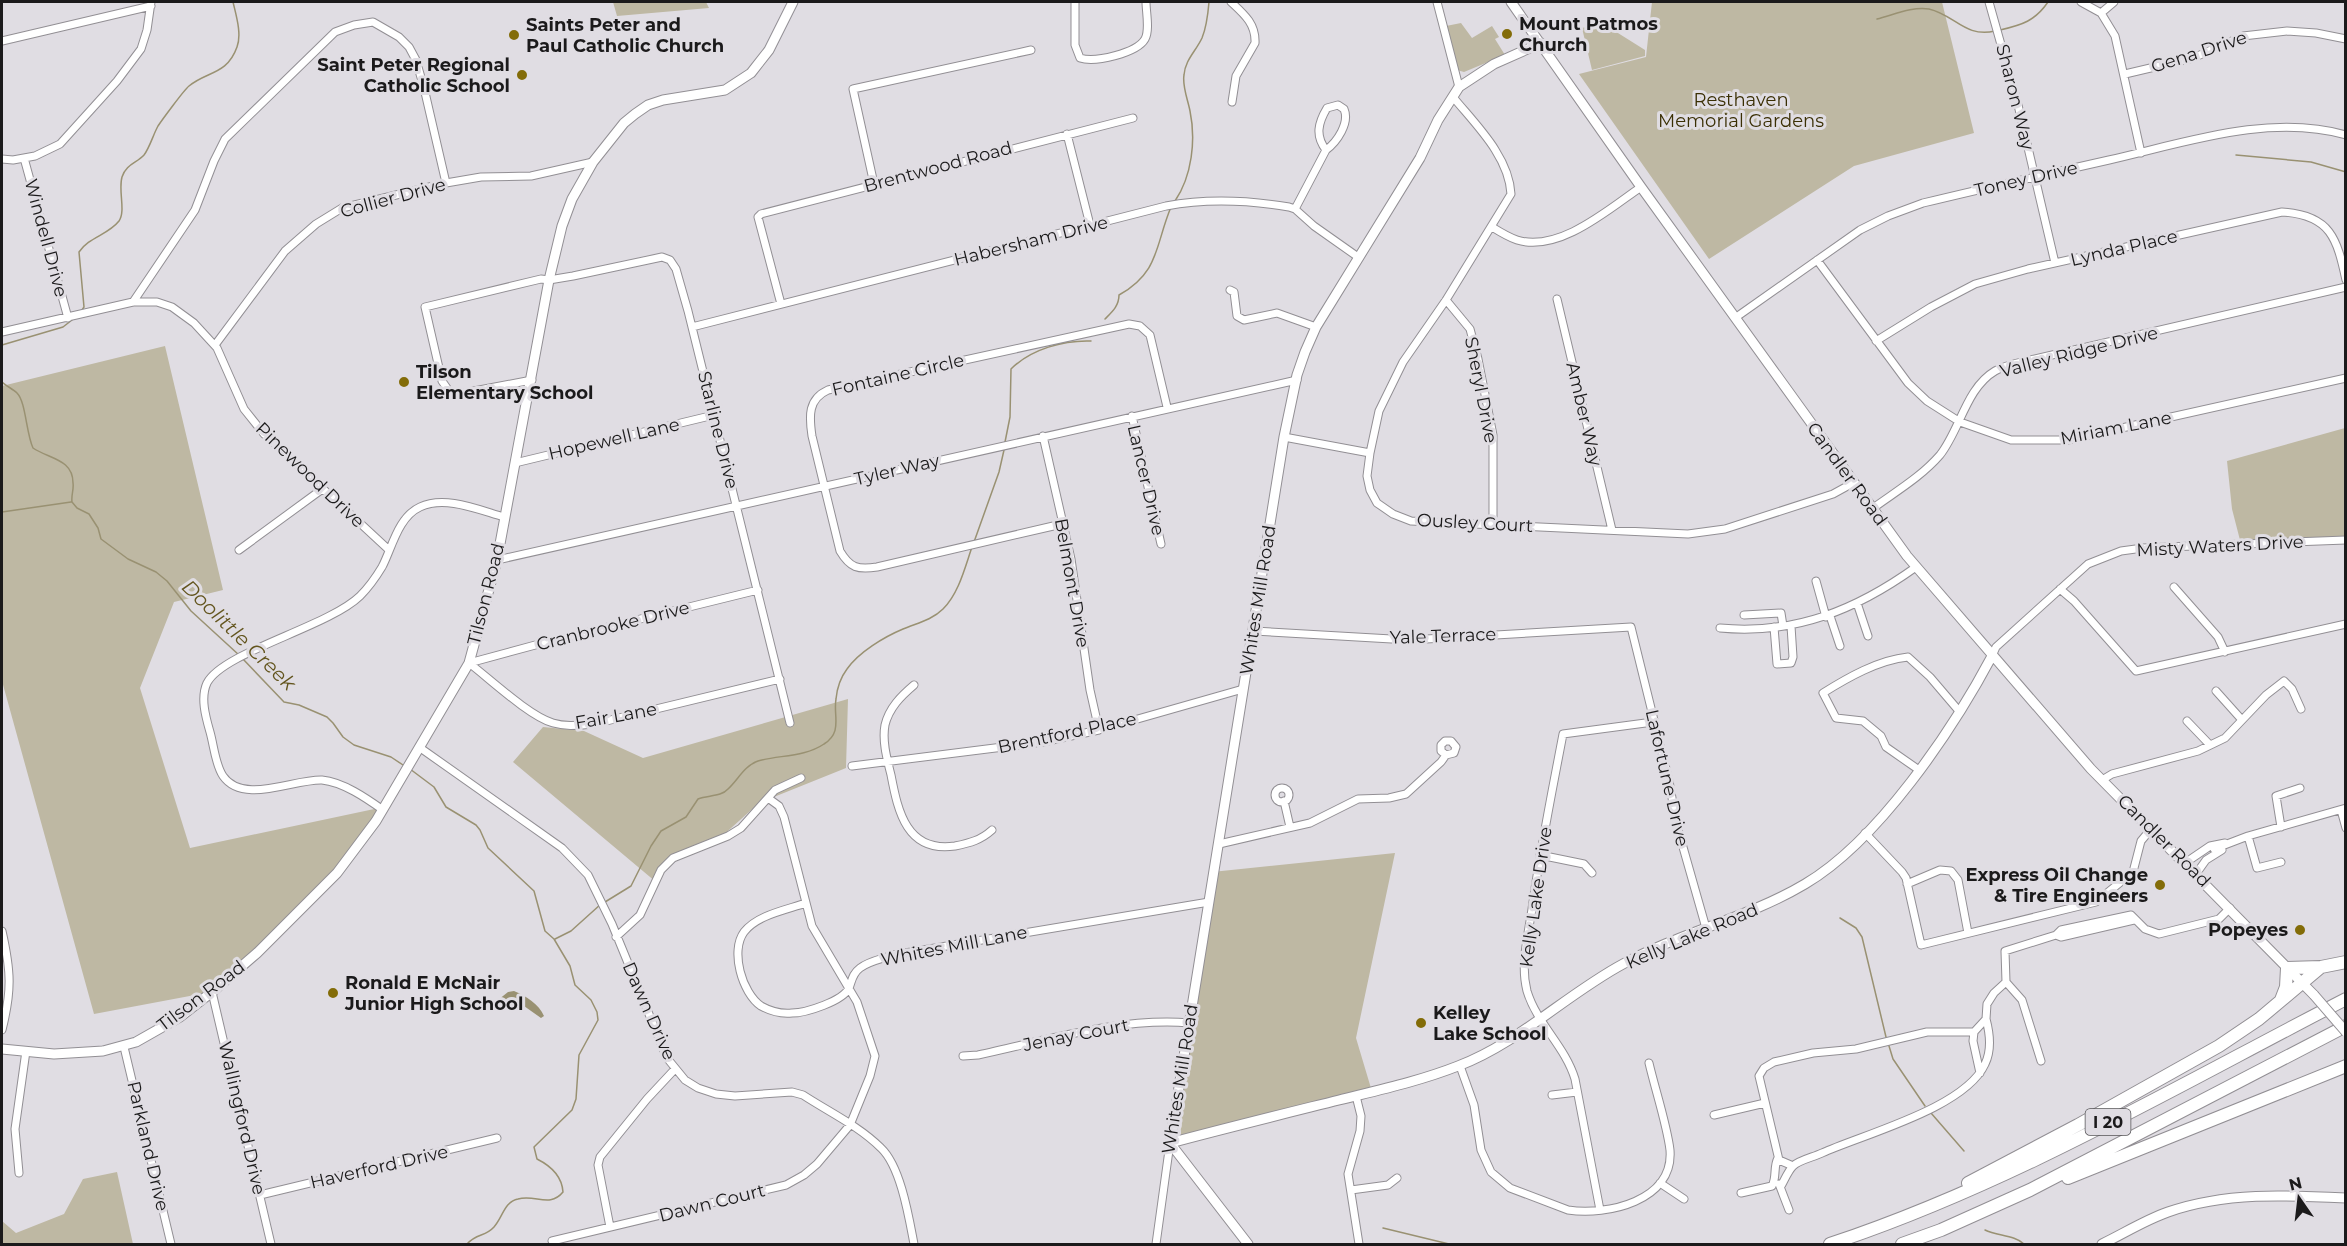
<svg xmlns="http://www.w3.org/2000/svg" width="2347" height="1246" viewBox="0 0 2347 1246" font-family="Montserrat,sans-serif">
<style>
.green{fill:#beb8a3}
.water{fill:#999172}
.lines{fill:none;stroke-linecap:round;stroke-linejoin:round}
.stream{stroke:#999172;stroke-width:1.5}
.street-casing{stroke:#928f94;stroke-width:9}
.secondary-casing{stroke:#928f94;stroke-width:11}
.highway-casing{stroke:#928f94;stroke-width:14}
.street{stroke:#fff;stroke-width:7}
.secondary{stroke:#fff;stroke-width:9}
.highway{stroke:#fff;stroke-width:12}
.secondary-bridge-casing{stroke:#928f94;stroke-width:11;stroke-linecap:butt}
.secondary-bridge{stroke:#fff;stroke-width:9}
.poi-dot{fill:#836c08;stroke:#e0dde3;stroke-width:2}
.labels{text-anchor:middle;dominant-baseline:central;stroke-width:6;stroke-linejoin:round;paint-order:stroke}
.shield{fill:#e0dde3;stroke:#565457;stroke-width:1.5}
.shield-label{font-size:16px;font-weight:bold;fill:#1b1a1b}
.poi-label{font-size:18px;font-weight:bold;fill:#1b1a1b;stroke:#e0dde3;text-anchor:start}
.street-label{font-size:18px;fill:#1b1a1b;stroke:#e0dde3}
.park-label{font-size:18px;fill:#3a2f04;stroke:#e0dde3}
.water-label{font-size:20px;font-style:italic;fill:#63551e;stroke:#e0dde3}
</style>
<rect width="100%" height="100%" fill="#e0dde3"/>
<path class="green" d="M613,2H706L709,8L617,16Z
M1652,2H1942L1974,133L1854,166L1709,259L1579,74L1646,57Z
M1461,23L1472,38L1492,26L1499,37L1495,39L1505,55L1464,72L1457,70L1446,26Z
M1602,23L1645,50V56L1592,70L1582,28Z
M165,346L223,590L174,602L140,688L190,848L379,808L352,852L211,992L94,1014L2,681V386Z
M2345,428V538L2241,544L2232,509L2227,461Z
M848,699L846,768L759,803L720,838L678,854L656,882L513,762L543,727L584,731L643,758Z
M1395,853L1356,1038L1373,1095L1181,1135L1179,1079L1212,872Z
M117,1172L133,1244H2V1221L16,1233L64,1214L83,1179Z"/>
<path class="water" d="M514,991C526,996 539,1004 544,1016L541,1018L524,1006L498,1003V1000L508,992Z"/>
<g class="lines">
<path class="stream" d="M1877,19C1893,15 1913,6 1929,9C1955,15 1965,38 1995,31
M2000,30C2022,25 2035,21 2048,2
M2236,155L2311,162L2346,172
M1175,201C1192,176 1196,140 1190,111C1188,100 1182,86 1184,75C1185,60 1196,51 1202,38C1207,26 1208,14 1209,2
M82,310L84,307L79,252C89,237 108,235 119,221C126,211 118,190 122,177C126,164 137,163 144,155C150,147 153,135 158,126C162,120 184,90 189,86C207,71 227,75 237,47C242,34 236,15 233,2
M1105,319C1112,312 1119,306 1119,295C1160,272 1155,245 1171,207
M2,345L63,327L72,320
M2,382C6,386 13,389 17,393C26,402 26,433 33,448C49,459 73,459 73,483C74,490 71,495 72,502L77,508L89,514L98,528L101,539L128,559L156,572L167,581L191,611L239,655
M1005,442L1010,417L1011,369C1031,349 1064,340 1091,341
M2,512L71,502
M974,542L999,472L1004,450
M242,658L284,702L299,705L327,717L333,723L343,737L354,745L391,757L403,765
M410,769L434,787L446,807L476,825L480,830L488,848L534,891L545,931L554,939L570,966L575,985L591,1000L597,1012L598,1020L579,1055L576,1099L572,1110L534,1147L537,1159C551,1166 562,1177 563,1192C550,1208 535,1194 518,1199C504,1202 503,1217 494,1227C485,1237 477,1233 467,1244
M605,902L631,886L651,846L661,831L686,817L698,799C708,795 721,797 728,789C738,780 744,766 758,761C779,755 805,757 824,744C843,732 833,716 836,699C837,688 841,677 847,669C859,652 884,637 903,629C917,623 932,620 943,609C959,593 965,567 972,547
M1840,918L1856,928L1862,937L1886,1037
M555,939L571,931L601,904
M1889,1046L1893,1059L1925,1106
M1931,1113L1964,1151
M1383,1228L1449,1244
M1985,1230C1997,1236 2015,1235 2024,1244"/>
<defs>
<path id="street" d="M1075,2V45L1080,58C1095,63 1137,53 1145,39C1150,30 1146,12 1146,2
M1231,2C1244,14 1256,24 1255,43L1236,76L1232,102
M1437,2L1459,87
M1989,2L2018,105L2055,263
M2081,2L2101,13L2115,36L2141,153
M2101,13L2114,2
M2,41L151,6
M2125,74L2193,58L2243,36L2287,31L2316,33L2346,39
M1453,97C1475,124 1509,156 1511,194L1446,300L1403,362L1379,411L1370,453L1367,476L1370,490L1377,503L1393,514L1411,521L1688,534L1725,529L1833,494L1853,483
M1338,105L1344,109C1350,123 1337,142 1326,150C1315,136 1318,123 1327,108Z
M1067,134L1090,225
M24,158L68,318
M2,159L13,160L35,156L60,144L117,81L141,49L147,30L151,2
M874,184L853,89L1031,50
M1295,209L1326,150
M1492,227C1500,232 1508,237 1517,240C1559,253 1609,209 1641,187
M1817,260L1908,383L1927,401L1960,422L2011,440H2068L2346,378
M1230,290L1234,292L1237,316L1244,320L1277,313L1316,327
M1557,299L1612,530
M1446,300L1470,329L1478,359L1493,435V524
M133,302L195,210L214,161L225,139L335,32L354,25L373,22L399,37L409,47L416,60L424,88L446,183
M781,304L758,217L761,214L1133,118
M1735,318L1860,230L1888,216L1923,203C1985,188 2047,174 2109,160C2184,143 2269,113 2346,135
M692,327L1166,206C1208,198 1247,200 1289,207L1295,209L1314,226L1358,257
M2,332L133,302H157L172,307L194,323L217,348L244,409L264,434L389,550
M1876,341L1931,307L1975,284L2028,269L2282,212C2331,215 2337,239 2346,280
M215,345L285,251L316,224L342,208L446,183L481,177L531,176L593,162
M532,380L458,394L449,391L442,381L425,307L541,279L549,280L573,276L662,257L670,260L676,269L688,311L790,723
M1132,416L1161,544
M1043,436L1071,559L1090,690L1099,730
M1284,437L1370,453
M515,463L714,415
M1872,509C1895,492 1921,477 1940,455C1960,430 1966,388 1995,371C2005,365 2018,363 2030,360L2346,287
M1062,524L877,567C858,570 850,568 840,551L812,436C809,416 808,399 828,390L1129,324L1140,326L1150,335L1167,407
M239,550L321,490
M497,560L1297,380
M1816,581L1826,617
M2174,587L2218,637L2225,652
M2060,589L2074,601L2136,671L2346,624
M1857,603L1868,636
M1744,615L1781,613L1783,626
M1830,616L1840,646
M1774,627L1777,664L1791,663L1793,657L1791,626
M1720,628C1795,635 1856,610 1916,567
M1254,631L1409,640L1631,627L1669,781L1677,826L1706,928
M1992,656L1996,647L2088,564L2121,551L2143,548L2346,540
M469,663C490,679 529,716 553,723C566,727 580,725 594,724L780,679
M469,663L539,644L758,590
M914,685C901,696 889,708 885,725C882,741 887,759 891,775C898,812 907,853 955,846C970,843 981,840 992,830
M2216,691L2242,720
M2187,721L2210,745
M419,747L562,848L588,875L612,924L667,1058L685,1080L698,1088L716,1094L735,1096L792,1092L803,1095C829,1112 859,1126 881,1148C901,1167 909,1218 914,1244
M852,766L1043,742L1099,730L1243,689
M1919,770L1886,747L1881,736L1863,721L1836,718L1823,693C1847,678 1878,660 1908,657L1930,677L1959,711
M2102,780L2112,774L2198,751L2225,738L2266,695L2284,681L2292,689L2301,709
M1275 795a7 7 0 1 1 14 0a7 7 0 1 1-14 0Z
M1284,801L1290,827
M383,810C366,798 343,782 322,780C293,779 243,805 223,776C215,764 214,746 210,732C206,718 200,698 207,683C223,652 328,627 360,596C368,588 376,577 382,567C392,548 398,517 420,507C445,495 479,510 504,517
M2341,810L2346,828
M2281,827L2276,796L2300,788
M1865,833L1902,872L1906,878L1921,945L2096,902L2133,872L2141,841L2151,829
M2248,836L2257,868L2281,862
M1219,844L1310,823L1358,799L1389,798L1406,794L1441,762L1446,755L1454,753L1456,747L1451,741H1445L1441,745V751L1446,755
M2214,849L2248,836L2346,808
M1540,855L1584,864L1592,873
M2185,863L2210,846L2225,843
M2196,874L2206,860L2222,850
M1907,884L1940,870L1951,871L1958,880L1968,933
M806,903C786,910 757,915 744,932C730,951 742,993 761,1006C770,1011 782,1014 792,1013C806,1013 843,1001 849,988C852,981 852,974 860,968C869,961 882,959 893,955L1209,902
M2,931C11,971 12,990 2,1030
M2056,935L2061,937L2134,920
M616,937L640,915L661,870L673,858L728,836L741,828L775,790L801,778
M2006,982L2022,1000L2041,1061
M212,992L271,1244
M124,1047L171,1244
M963,1056L978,1055C1044,1041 1121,1017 1189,1023
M1460,1066L1474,1105L1481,1150L1491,1172L1510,1188L1568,1210C1607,1216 1674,1201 1670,1150C1667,1125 1655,1089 1649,1063
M1980,1073L1973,1041L1974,1032L1986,1019L1987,1004L1994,993L2006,982L2005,951L2056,935L2061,930L2131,915L2145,929L2159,934L2219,919L2230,908
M1552,1095L1577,1092
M1356,1096L1361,1116L1360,1131L1348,1174L1359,1244
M1714,1115L1765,1103
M1793,1166L1779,1160L1759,1076L1764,1068L1774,1062L1813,1053L1856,1049L1927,1032H1974
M19,1173L15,1129L26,1051
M1660,1183L1684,1199
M1779,1184L1789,1210
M1781,1186C1784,1181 1788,1171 1793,1166C1799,1160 1814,1157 1822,1153C1864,1134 1965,1108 1985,1064C1992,1050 1990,1034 1986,1019
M1351,1190L1388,1185L1397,1178
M1741,1193L1772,1186C1777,1177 1773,1167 1778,1158
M260,1195L497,1138
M1600,1210L1575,1079C1565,1046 1537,1024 1527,991C1520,964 1528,936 1532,909C1540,850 1552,792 1563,734L1653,722
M610,1227L598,1165L600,1157L647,1099L675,1069
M552,1241L786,1185L804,1175L817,1164L850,1125L870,1076L875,1056L857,1002L812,926L784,817L779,806L768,798
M1156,1244L1170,1143"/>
<path id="secondary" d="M1511,2L1641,187L1907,556L2091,769L2314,995
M2,1049L54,1054L103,1051L136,1042L180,1017L212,992L257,953L337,873L376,821L469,663L497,560L549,280L562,226L572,199L593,162L624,123L635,114L648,105L663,100L725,90L751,73L769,50L793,2
M1170,1143L1284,437L1297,375L1305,352L1316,327L1420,158L1438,120L1459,87L1494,64L1541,43
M1170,1143C1226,1128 1283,1114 1339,1100C1379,1090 1420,1081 1458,1066C1517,1044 1567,994 1623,964C1681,932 1748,918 1805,884C1878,841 1952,731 1992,656
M1170,1143L1248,1244
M2102,1244C2123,1234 2145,1220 2168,1212C2225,1192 2286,1195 2346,1198"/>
<path id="highway" d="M2281,1000L2286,987L2287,968L2321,967L2346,962
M2068,1178L2346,1066
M1968,1183L2078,1125L2219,1046L2259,1019L2321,967
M1830,1244C2011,1184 2177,1086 2346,999
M1902,1244L1941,1230L2030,1190L2346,1026"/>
</defs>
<use href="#street" class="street-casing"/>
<use href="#secondary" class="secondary-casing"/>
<use href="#highway" class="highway-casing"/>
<use href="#street" class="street"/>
<use href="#secondary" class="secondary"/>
<use href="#highway" class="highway"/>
<defs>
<path id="secondary-bridge" d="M2314,995L2346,1032"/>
</defs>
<use href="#secondary-bridge" class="secondary-bridge-casing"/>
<use href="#secondary-bridge" class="secondary-bridge"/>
</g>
<g class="poi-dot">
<circle cx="1507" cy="34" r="6"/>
<circle cx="514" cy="35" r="6"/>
<circle cx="522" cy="75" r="6"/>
<circle cx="404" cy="382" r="6"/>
<circle cx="2160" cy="885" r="6"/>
<circle cx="2300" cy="930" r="6"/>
<circle cx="333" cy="993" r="6"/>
<circle cx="1421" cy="1023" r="6"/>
</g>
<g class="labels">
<rect class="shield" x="2085.5" y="1109" width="45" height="26" rx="4.5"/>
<g class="shield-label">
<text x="2108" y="1122">I 20</text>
</g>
<g class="poi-label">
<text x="1519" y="24">Mount Patmos<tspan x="1519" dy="21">Church</tspan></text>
<text x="526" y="25">Saints Peter and<tspan x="526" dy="21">Paul Catholic Church</tspan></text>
<text x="510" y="65" text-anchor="end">Saint Peter Regional<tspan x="510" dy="21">Catholic School</tspan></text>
<text x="416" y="372">Tilson<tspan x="416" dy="21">Elementary School</tspan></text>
<text x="2148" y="875" text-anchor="end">Express Oil Change<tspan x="2148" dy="21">&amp; Tire Engineers</tspan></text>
<text x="2288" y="930" text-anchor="end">Popeyes</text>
<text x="345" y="983">Ronald E McNair<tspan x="345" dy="21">Junior High School</tspan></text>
<text x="1433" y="1013">Kelley<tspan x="1433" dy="21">Lake School</tspan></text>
</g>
<g class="street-label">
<text transform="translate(2199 52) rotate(-18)">Gena Drive</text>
<text transform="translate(2015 97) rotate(76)">Sharon Way</text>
<text transform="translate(938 167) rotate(-15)">Brentwood Road</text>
<text transform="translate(2026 179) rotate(-13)">Toney Drive</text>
<text transform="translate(393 198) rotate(-15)">Collier Drive</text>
<text transform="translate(46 238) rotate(75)">Windell Drive</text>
<text transform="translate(1031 241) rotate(-14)">Habersham Drive</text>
<text transform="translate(2124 248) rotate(-13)">Lynda Place</text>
<text transform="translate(2079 352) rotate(-14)">Valley Ridge Drive</text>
<text transform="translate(898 375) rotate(-13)">Fontaine Circle</text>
<text transform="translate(1481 390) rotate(79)">Sheryl Drive</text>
<text transform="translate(1584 414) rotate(77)">Amber Way</text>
<text transform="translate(2116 428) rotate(-11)">Miriam Lane</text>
<text transform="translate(718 430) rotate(76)">Starline Drive</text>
<text transform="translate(614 439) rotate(-13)">Hopewell Lane</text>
<text transform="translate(897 470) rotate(-13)">Tyler Way</text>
<text transform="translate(1847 474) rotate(54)">Candler Road</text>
<text transform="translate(310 475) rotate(44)">Pinewood Drive</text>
<text transform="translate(1146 480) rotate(77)">Lancer Drive</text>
<text transform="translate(1475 523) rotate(3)">Ousley Court</text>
<text transform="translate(2220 546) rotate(-3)">Misty Waters Drive</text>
<text transform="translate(1072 583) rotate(80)">Belmont Drive</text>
<text transform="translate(486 594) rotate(-76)">Tilson Road</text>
<text transform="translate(1258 600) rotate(-81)">Whites Mill Road</text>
<text transform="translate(613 626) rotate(-14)">Cranbrooke Drive</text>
<text transform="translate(1443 636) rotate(-2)">Yale Terrace</text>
<text transform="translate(616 716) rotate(-10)">Fair Lane</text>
<text transform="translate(1067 733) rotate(-12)">Brentford Place</text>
<text transform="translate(1667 778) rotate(77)">Lafortune Drive</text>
<text transform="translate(2164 841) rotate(45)">Candler Road</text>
<text transform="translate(1536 897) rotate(-82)">Kelly Lake Drive</text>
<text transform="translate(1692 936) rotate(-23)">Kelly Lake Road</text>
<text transform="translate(954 946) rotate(-11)">Whites Mill Lane</text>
<text transform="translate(201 996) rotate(-37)">Tilson Road</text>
<text transform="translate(649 1011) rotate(66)">Dawn Drive</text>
<text transform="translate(1076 1035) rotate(-11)">Jenay Court</text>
<text transform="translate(1180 1079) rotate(-81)">Whites Mill Road</text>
<text transform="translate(242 1118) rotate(77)">Wallingford Drive</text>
<text transform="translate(148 1146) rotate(77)">Parkland Drive</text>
<text transform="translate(379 1167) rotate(-13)">Haverford Drive</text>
<text transform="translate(712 1203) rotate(-14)">Dawn Court</text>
</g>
<g class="park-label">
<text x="1741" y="100">Resthaven<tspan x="1741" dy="21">Memorial Gardens</tspan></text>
</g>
<g class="water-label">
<text transform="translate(239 635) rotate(44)">Doolittle Creek</text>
</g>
</g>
<rect width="2347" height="1246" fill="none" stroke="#1b1a1b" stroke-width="6"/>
<g transform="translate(2299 1198) rotate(346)" stroke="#e0dde3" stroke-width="4.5" paint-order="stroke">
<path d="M0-4.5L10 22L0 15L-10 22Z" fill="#1b1a1b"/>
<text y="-9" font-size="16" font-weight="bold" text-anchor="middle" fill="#1b1a1b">N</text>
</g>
</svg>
